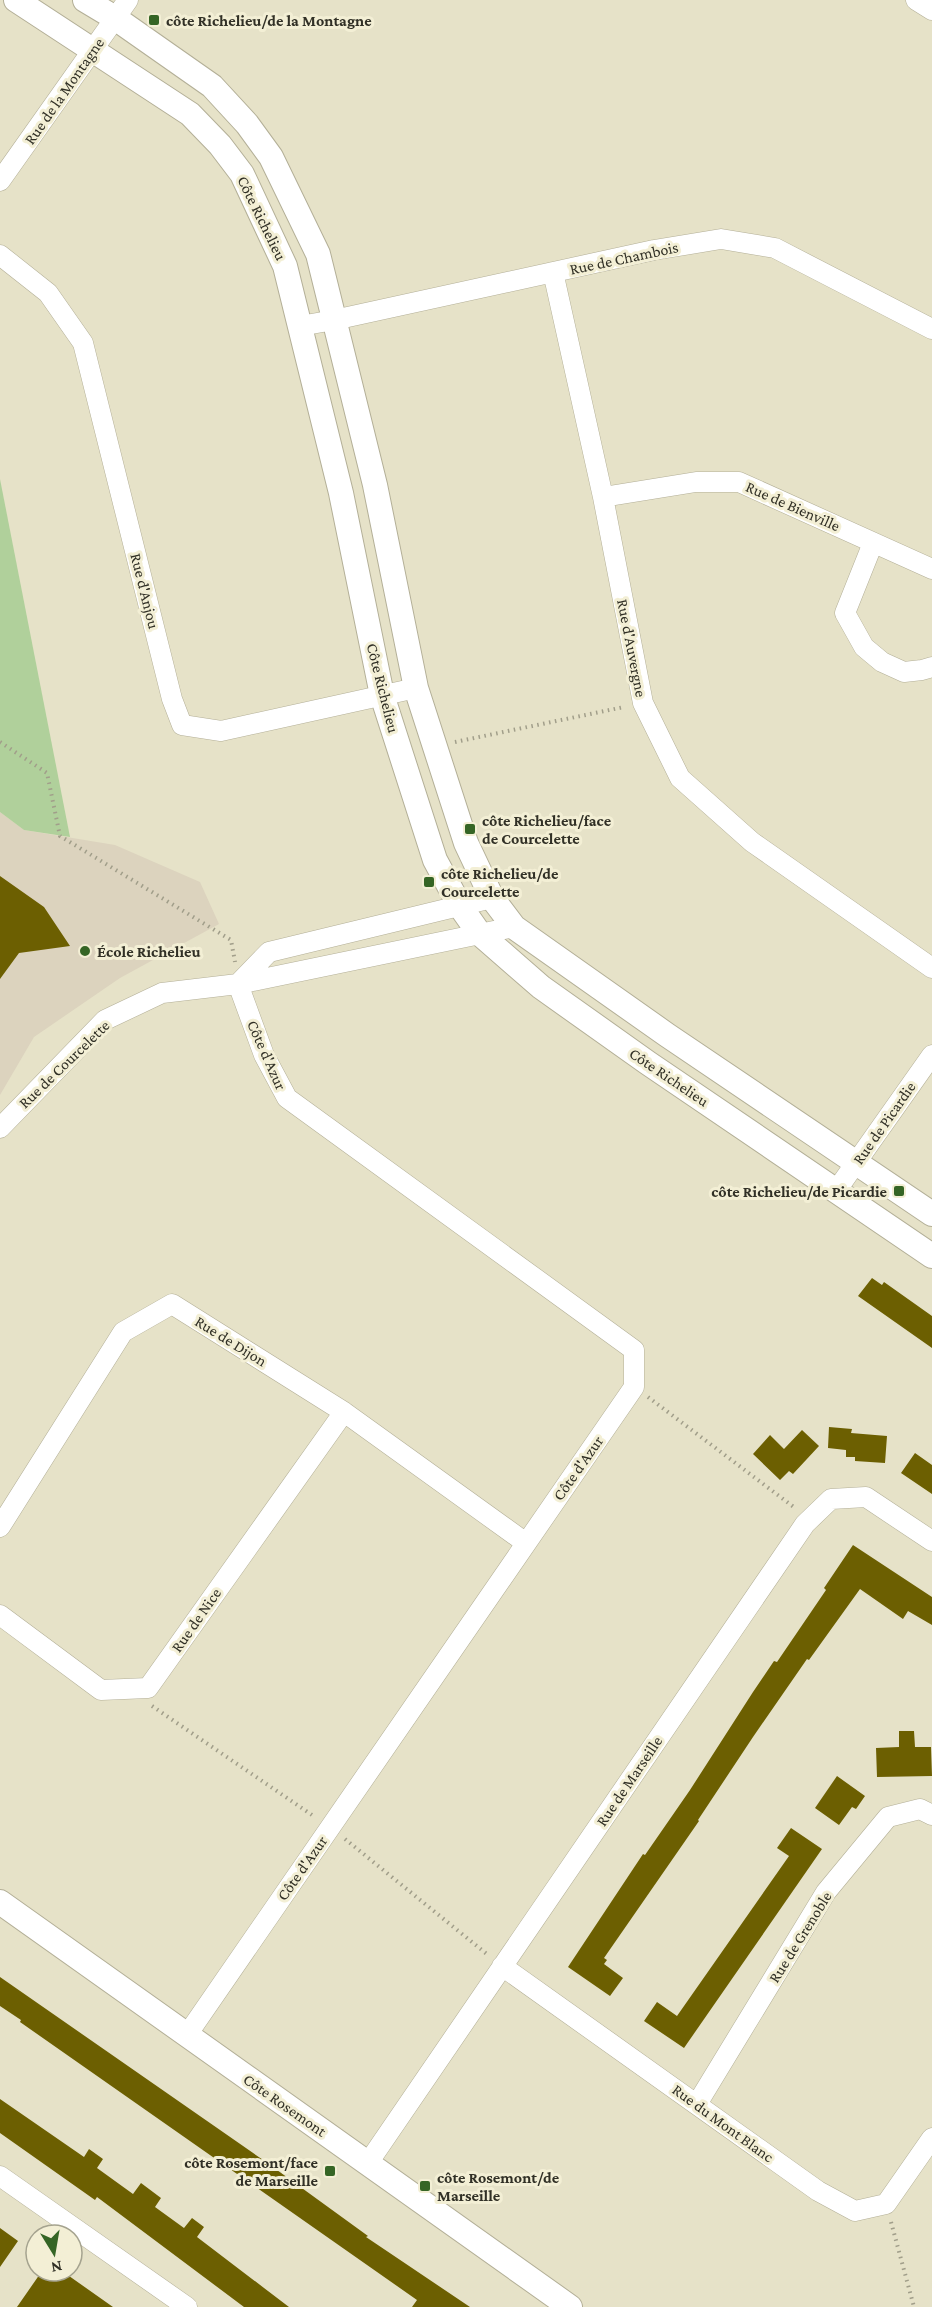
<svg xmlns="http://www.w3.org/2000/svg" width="932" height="2307" viewBox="0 0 932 2307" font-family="'Crimson Pro',serif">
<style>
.education{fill:#dcd3be}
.green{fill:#b0d09b}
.building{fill:#6c5f01}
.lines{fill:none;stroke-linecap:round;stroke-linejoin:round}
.minor-casing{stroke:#b3af97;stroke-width:21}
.tertiary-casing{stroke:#b3af97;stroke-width:26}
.path{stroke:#a19e8a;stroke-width:4;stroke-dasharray:1.5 4.5;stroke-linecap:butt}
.minor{stroke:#fff;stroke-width:20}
.tertiary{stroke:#fff;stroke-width:24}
.poi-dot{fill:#356525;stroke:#f3efd5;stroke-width:2}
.labels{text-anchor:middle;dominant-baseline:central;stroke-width:6;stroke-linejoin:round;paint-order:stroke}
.poi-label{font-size:16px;font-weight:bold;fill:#313026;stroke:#f3efd5;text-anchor:start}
.street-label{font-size:16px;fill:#313026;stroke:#f3efd5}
</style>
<rect width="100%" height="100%" fill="#e6e2c8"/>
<path class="education" d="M0,812L24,830L115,845L200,882L219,924L120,978L34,1037L0,1095Z"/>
<path class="green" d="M0,479L70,837L24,830L0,812Z"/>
<path class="building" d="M0,876L44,907L70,946L19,953L0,979Z
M872,1278L882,1285L884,1282L932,1316V1348L858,1296Z
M829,1427L852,1429L851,1433L887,1436L885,1463L855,1461V1457H846V1450L828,1448Z
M802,1430L819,1446L793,1474L789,1471L780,1480L753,1454L770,1435L784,1449Z
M915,1453L932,1465V1494L901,1473Z
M853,1545L932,1597V1625L908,1611L903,1619L860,1589L809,1660L807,1659L753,1737L698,1820L699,1821L604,1958L607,1960L604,1964L623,1978L610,1996L568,1967L643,1854L645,1855L690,1790L753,1692L774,1661L777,1662L826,1590L824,1588Z
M899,1731H914L915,1747H931L932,1776L877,1777L876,1748L899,1747Z
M837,1776L865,1796L856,1809L852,1807L839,1825L815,1808Z
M791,1828L822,1849L684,2048L644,2021L657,2002L677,2016L789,1856L777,1848Z
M0,1977L266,2162L368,2236L366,2237L470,2307H412L417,2300L20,2022L21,2020L0,2006Z
M0,2099L84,2157L89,2149L103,2159L97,2168L133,2194L141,2183L161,2198L155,2207L184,2228L192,2218L204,2227L197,2237L289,2307H244L97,2197L95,2200L0,2133Z
M0,2228L18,2241L0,2267Z
M42,2271H62L113,2307H17Z"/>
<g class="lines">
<defs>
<path id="minor" d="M916,0L932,10
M0,181L128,0
M0,255L48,293L83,343L172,699L182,725L221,731L416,688
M553,272L603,497L643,703L680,778L752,842L932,968
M300,326L334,320L654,250L721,239L775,248L932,329
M603,497L696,482H739L932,569
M873,543L845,613L864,647L882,662L904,672L922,670L932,667
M238,984L269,952L492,898
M0,1128L105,1020L162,993L238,984L514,927
M836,1191L932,1055
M0,1527L123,1332L172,1304L344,1412L526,1543
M0,1615L101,1690L148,1688L344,1412
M502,1966L818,2191L855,2211L886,2204L932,2138
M187,2035L634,1387V1350L287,1098L264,1055L238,984
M697,2104L826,1892L888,1817L920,1809L932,1815
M368,2163L805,1524L831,1499L866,1497L932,1541
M0,2176L187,2307"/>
<path id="tertiary" d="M16,0L190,114L220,145L242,174L285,266L341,493L382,695L435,860L460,906L479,933L541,987L648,1063L932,1256
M85,0L115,18L212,86L247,124L271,157L318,254L375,485L416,688L466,843L492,898L514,927L667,1035L932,1214
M0,1902L570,2307"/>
</defs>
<use href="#minor" class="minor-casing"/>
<use href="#tertiary" class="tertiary-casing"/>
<path class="path" d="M0,742L47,773L60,836L231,940L235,962
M455,742L624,707
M648,1397L795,1508
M152,1706L315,1817
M345,1839L488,1955
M891,2222L914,2307"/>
<use href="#minor" class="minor"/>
<use href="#tertiary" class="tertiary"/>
</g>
<g class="poi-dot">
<rect x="148" y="14" width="12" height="12" rx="3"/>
<rect x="464" y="823" width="12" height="12" rx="3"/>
<rect x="423" y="876" width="12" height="12" rx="3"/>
<circle cx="85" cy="951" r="6"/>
<rect x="893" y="1185" width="12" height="12" rx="3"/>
<rect x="324" y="2165" width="12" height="12" rx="3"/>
<rect x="419" y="2180" width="12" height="12" rx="3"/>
</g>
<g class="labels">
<g class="poi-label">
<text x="166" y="20">côte Richelieu/de la Montagne</text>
<text x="482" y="820">côte Richelieu/face<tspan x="482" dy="18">de Courcelette</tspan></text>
<text x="441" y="873">côte Richelieu/de<tspan x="441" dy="18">Courcelette</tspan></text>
<text x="97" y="951">École Richelieu</text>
<text x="887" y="1191" text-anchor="end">côte Richelieu/de Picardie</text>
<text x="318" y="2162" text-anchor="end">côte Rosemont/face<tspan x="318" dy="18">de Marseille</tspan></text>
<text x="437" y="2177">côte Rosemont/de<tspan x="437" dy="18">Marseille</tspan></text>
</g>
<g class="street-label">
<text transform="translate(64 91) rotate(-55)">Rue de la Montagne</text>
<text transform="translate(262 218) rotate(64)">Côte Richelieu</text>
<text transform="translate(624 258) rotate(-12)">Rue de Chambois</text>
<text transform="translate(793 506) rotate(24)">Rue de Bienville</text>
<text transform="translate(145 591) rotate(76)">Rue d'Anjou</text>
<text transform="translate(632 648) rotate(79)">Rue d'Auvergne</text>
<text transform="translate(383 688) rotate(76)">Côte Richelieu</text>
<text transform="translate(267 1055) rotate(66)">Côte d'Azur</text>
<text transform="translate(64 1064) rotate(-44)">Rue de Courcelette</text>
<text transform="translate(669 1077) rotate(34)">Côte Richelieu</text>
<text transform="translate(884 1123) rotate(-55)">Rue de Picardie</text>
<text transform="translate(231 1341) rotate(32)">Rue de Dijon</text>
<text transform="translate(578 1468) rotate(-55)">Côte d'Azur</text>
<text transform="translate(196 1620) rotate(-55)">Rue de Nice</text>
<text transform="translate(629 1781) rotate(-56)">Rue de Marseille</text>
<text transform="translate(302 1868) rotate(-55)">Côte d'Azur</text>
<text transform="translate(800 1937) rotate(-58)">Rue de Grenoble</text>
<text transform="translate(285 2105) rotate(35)">Côte Rosemont</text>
<text transform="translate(723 2123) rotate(36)">Rue du Mont Blanc</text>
</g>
</g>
<g transform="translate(54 2253) rotate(169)"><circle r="28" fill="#f3efd5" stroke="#a5a38f" stroke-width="1.5"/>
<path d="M0-4.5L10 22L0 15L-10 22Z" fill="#356525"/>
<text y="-9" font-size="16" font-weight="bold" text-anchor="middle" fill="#313026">N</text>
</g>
</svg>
